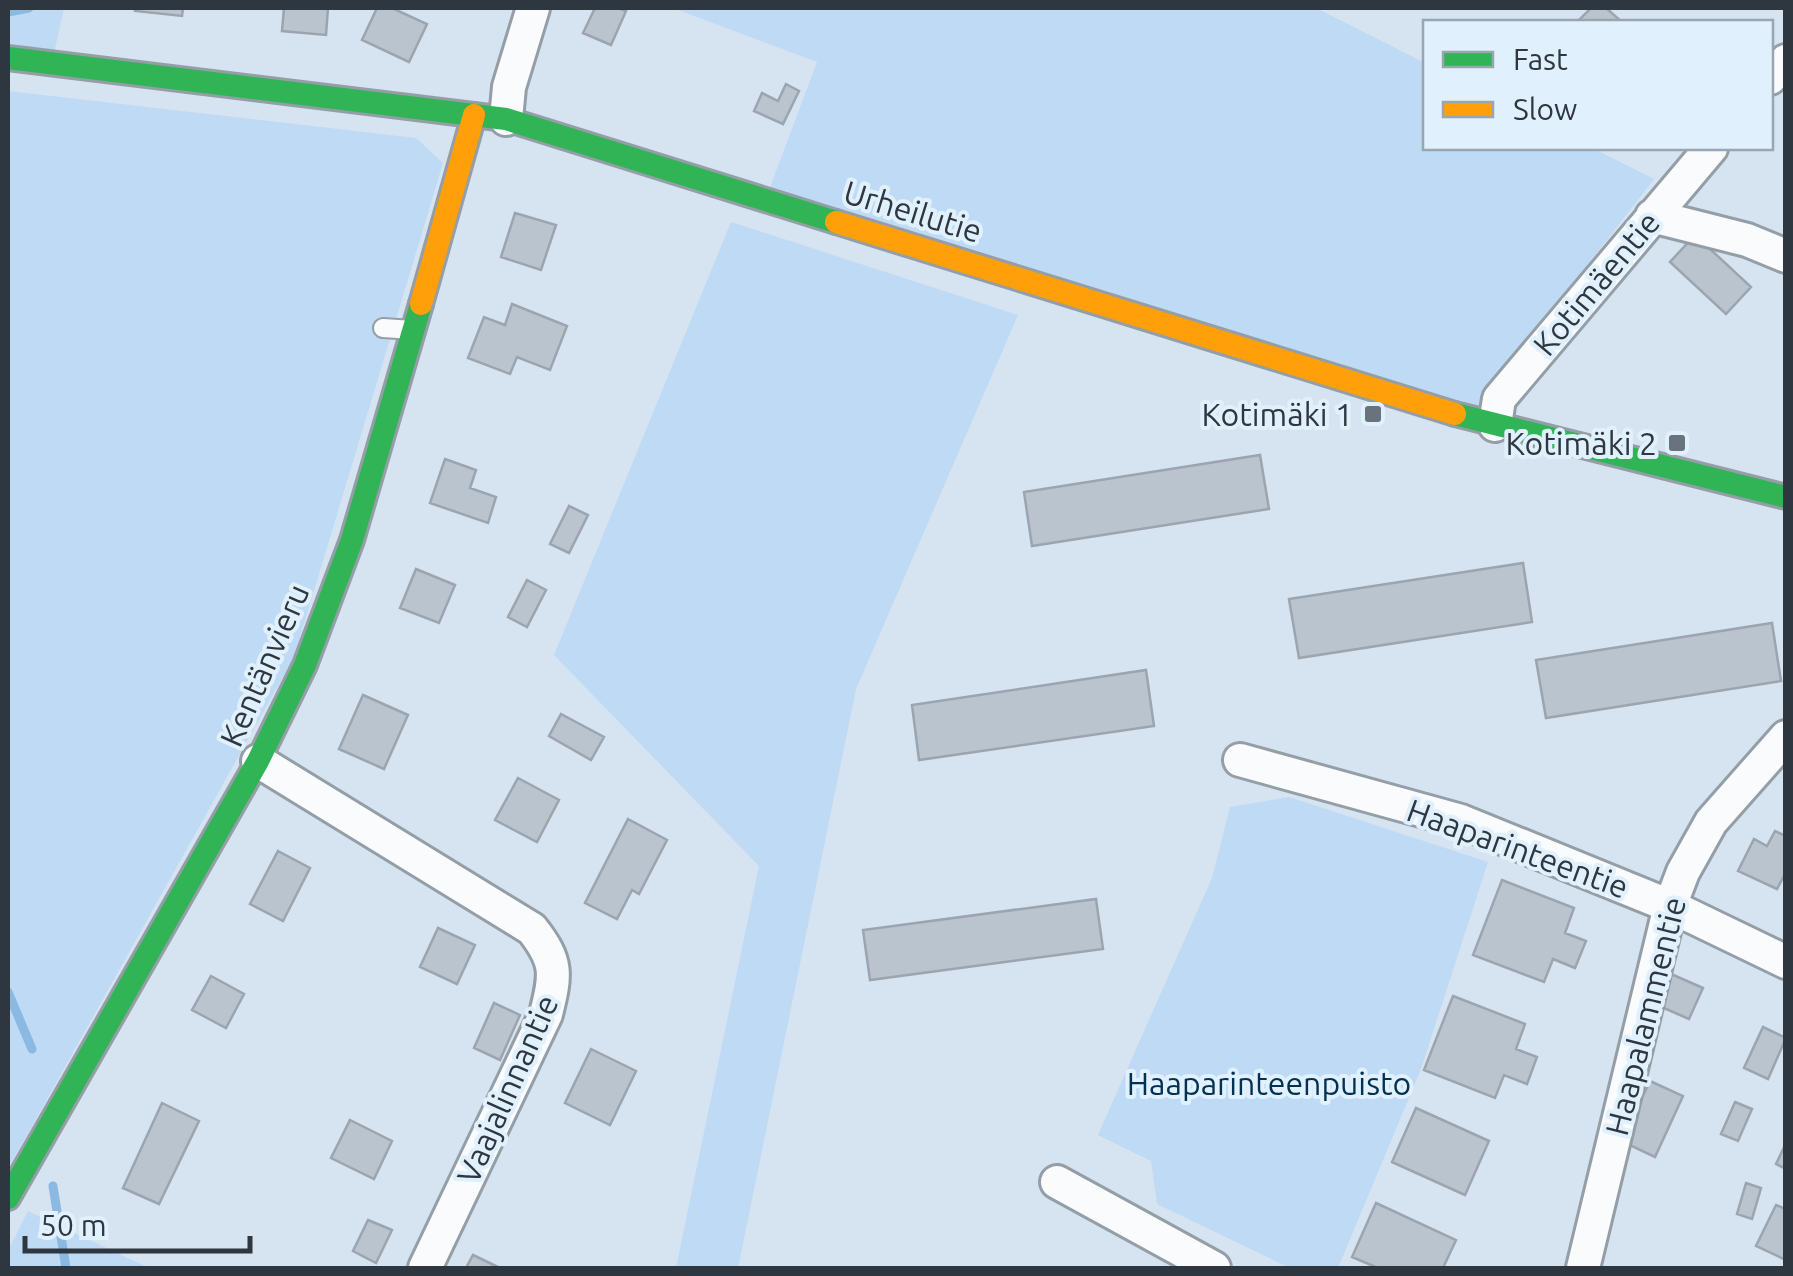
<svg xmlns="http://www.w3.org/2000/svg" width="1793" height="1276" viewBox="0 0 1793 1276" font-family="Ubuntu,sans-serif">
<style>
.green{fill:#bedaf4}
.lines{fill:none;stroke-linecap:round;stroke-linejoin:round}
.stream{stroke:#8cb9e1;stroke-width:9}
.building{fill:#bac4ce;stroke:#9ca5af;stroke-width:2.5}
.lane-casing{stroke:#949ea7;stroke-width:22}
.street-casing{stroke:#949ea7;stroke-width:38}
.fast-casing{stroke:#949ea7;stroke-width:28}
.slow-casing{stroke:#949ea7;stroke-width:28}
.lane{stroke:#f9fbfd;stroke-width:18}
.street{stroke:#f9fbfd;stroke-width:32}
.fast{stroke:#30b455;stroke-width:22}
.slow{stroke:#ff9f0a;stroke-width:22}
.poi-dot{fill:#69737d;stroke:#e1f0fd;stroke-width:4}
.labels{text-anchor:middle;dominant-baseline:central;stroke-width:8;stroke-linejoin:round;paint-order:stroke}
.street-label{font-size:32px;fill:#2e373f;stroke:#e1f0fd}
.poi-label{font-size:32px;fill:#2e373f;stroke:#e1f0fd;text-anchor:end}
.park-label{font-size:32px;fill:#023152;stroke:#e1f0fd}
</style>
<rect width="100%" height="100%" fill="#d6e3f0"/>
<path class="green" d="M8,8H64L54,53L8,43Z
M673,8H1316L1425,63L1426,148H1592L1654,179L1472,414L769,190L817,62Z
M8,91L416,138L443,163L294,657L8,1169Z
M731,222L1018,315L856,689L738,1268H676L759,866L554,655Z
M1289,797L1488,862L1421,1069L1338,1268H1290L1157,1204L1151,1161L1098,1135L1212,878L1230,807Z
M28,1211L149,1268H8V1251Z"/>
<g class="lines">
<path class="stream" d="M8,12L29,8
M8,992L32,1049
M53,1186L66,1268"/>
</g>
<path class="building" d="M135,8H183L182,16L135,11Z
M284,8H328L326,35L282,31Z
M377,8H392L427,24L409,62L362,40Z
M595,8H618L626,11L611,45L583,33Z
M1591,8H1606L1622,22H1577Z
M786,84L799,91L783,124L754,111L762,93L778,101Z
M515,213L556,225L541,270L501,257Z
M1695,235L1751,287L1726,314L1670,262Z
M512,304L567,326L550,370L517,357L510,374L468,358L484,317L505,325Z
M1260,455L1269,509L1032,546L1024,492Z
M445,459L476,470L470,488L496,497L488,523L430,503Z
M569,506L588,515L569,553L550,544Z
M1523,563L1532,622L1299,658L1289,599Z
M416,569L455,585L439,623L400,608Z
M527,580L546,590L527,627L508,617Z
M1772,623L1781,681L1546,718L1536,660Z
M1146,670L1154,726L919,760L912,705Z
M363,695L408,715L384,769L339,749Z
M561,714L604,737L591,760L549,736Z
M518,778L559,800L537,842L495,820Z
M628,819L667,840L639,894L632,890L617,919L585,903Z
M1775,831L1786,836V872L1777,889L1738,871L1754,839L1767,846Z
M278,851L310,868L283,921L250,904Z
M1502,880L1574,908L1565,933L1586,941L1575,968L1553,959L1544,982L1473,955Z
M1096,899L1103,949L870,980L863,930Z
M438,928L475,945L457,984L420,967Z
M1671,974L1703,988L1689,1019L1657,1005Z
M211,976L244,994L226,1028L192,1010Z
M1453,996L1525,1024L1516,1049L1537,1057L1527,1084L1504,1075L1495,1098L1424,1070Z
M494,1003L520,1015L500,1060L474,1048Z
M1763,1027L1786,1038L1768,1079L1744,1068Z
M591,1049L636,1071L610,1125L565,1103Z
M1650,1081L1683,1096L1655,1157L1621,1141Z
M1735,1102L1752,1109L1738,1141L1721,1134Z
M162,1103L199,1121L159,1204L123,1188Z
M1416,1108L1489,1141L1465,1195L1392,1162Z
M350,1120L392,1141L374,1179L331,1158Z
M1786,1143V1169L1776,1164Z
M1746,1183L1761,1188L1752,1219L1737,1214Z
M1376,1203L1456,1240L1443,1268H1378L1352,1257Z
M1776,1205L1786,1209V1260L1756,1246Z
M368,1220L392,1230L376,1263L353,1251Z
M473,1255L500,1268H466Z"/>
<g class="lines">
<defs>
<path id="lane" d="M383,328L413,330"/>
<path id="street" d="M1770,78L1786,61
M506,119L509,87L533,8
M1652,216L1747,240L1786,256
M1495,425L1499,399L1711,148
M1240,760L1461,821L1670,906L1786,962
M258,761L532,929C558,962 556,974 546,1014L425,1268
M1057,1182L1214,1268
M1583,1268L1670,906L1683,872L1711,822L1786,737"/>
<path id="fast" d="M8,58L506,119L836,222
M1455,414L1786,497
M8,1198L258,761L305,665L352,540L421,304"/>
<path id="slow" d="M836,222L1455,414
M421,304L474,115"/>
</defs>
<use href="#lane" class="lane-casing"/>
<use href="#street" class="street-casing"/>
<use href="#fast" class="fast-casing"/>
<use href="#slow" class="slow-casing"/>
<use href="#lane" class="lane"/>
<use href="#street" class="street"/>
<use href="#fast" class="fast"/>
<use href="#slow" class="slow"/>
</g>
<g class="poi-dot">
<rect x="1363" y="404" width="20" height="20" rx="5"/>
<rect x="1667" y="433" width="20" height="20" rx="5"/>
</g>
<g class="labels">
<g class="street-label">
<text transform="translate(913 211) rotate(17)">Urheilutie</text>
<text transform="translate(1596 283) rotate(-50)">Kotimäentie</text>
<text transform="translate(264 665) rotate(-66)">Kentänvieru</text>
<text transform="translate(1518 848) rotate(20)">Haaparinteentie</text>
<text transform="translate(1645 1016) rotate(-76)">Haapalammentie</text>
<text transform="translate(507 1089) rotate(-66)">Vaajalinnantie</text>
</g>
<g class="poi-label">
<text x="1353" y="414">Kotimäki 1</text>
<text x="1657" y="443">Kotimäki 2</text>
</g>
<g class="park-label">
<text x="1269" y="1083">Haaparinteenpuisto</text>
</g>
</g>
<rect width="1793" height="1276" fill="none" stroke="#2e373f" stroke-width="20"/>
<rect x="1423" y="20" width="350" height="130" fill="#e1f0fd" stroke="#99a6b1" stroke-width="2.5"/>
<rect x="1443" y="52" width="50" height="15" fill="#30b455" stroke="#99a6b1" stroke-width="2.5"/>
<text x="1513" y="70" font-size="30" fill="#2e373f">Fast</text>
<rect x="1443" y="102" width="50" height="15" fill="#ff9f0a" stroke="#99a6b1" stroke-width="2.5"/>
<text x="1513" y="120" font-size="30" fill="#2e373f">Slow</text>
<path d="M25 1236v15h225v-15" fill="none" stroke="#2e373f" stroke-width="5"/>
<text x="40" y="1236" font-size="30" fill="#2e373f" stroke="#e1f0fd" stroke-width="8" paint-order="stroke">50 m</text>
</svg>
